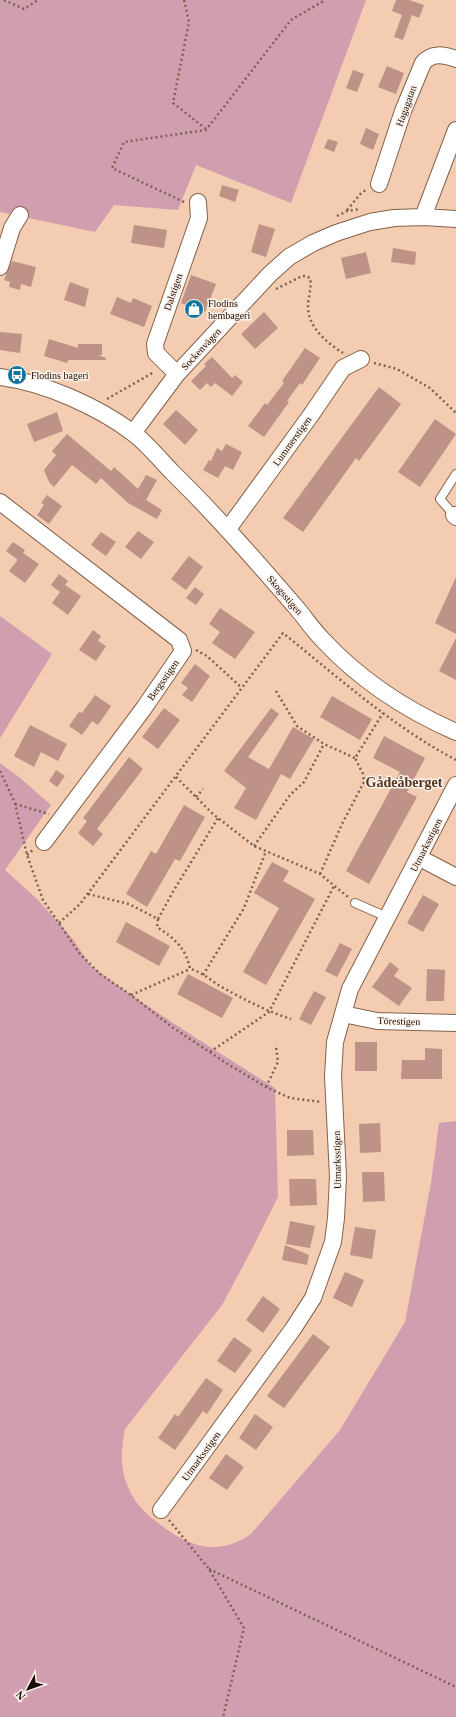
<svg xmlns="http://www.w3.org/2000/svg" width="456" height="1717" viewBox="0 0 456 1717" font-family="'Times New Roman',serif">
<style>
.green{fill:#d19eb0}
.building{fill:#be9286}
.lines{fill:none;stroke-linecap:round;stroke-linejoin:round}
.lane-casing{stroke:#84624a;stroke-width:10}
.street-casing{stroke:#84624a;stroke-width:18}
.path{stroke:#7c6353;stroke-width:2.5;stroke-dasharray:2 3;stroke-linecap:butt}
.lane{stroke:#fff;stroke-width:8}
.street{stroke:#fff;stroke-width:16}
.labels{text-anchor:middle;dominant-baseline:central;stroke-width:3;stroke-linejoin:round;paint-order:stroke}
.street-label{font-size:10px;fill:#170a03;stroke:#fff3eb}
.poi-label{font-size:10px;fill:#170a03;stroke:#fff3eb;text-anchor:start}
.district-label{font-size:14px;font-weight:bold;fill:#54351f;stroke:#fff3eb}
</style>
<rect width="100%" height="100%" fill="#f3ccb1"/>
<path class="green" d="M0,0H366L291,203L196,165L178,210L114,205L95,232L0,212Z
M0,616L52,654L0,738Z
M0,763L19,777L51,805L5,870L37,899L72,938L90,965L131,995L196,1038L275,1088L278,1197L252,1249L222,1305L125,1429C121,1448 120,1469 128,1487C135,1504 147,1515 162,1526C191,1548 219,1556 251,1534L340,1430L405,1322L431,1183L439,1123L456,1121V1717H0Z"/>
<path class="building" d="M396,0H409L424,5L419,18L412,15L403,40L394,37L402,15L392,11Z
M387,66L404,73L396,94L378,87Z
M353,70L364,74L357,92L346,88Z
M366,128L379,134L373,150L360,144Z
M328,139L338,142L334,152L324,148Z
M222,185L239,190L235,202L219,196Z
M259,224L275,229L266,257L251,252Z
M134,225L167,230L164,248L131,243Z
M393,248L416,252L415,265L391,262Z
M366,252L371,273L346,279L341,258Z
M12,261L36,267L31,287L21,284L20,290L9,287L10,282L4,280Z
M191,275L216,284L205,312L181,303Z
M70,282L89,289L85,307L64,300Z
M117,297L131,303L133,298L152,306L144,327L110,314Z
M264,312L278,328L255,349L241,334Z
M0,332L22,334L20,353L0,350Z
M49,339L78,348V344H102V355H98L106,358V360H68L67,363L44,356Z
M305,348L320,358L302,385L300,383L287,401L289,402L264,437L248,426L265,403L267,405L284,383L282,381Z
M212,357L232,378L235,375L243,382L232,396L215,383L211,387L207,383L200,390L191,381L206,366L204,364Z
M379,387L401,404L359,461L356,458L303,532L283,518Z
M176,410L198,430L185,445L163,424Z
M57,412L63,431L34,442L27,424Z
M435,419L456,434L420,487L398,472Z
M67,434L111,471L114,467L138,489L146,475L157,480L146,500L162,510L157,519L128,503L101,478L96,484L72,465L54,487L49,482L44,470L56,455L52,451Z
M226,444L242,452L233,470L225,466L218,478L203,470L209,460L211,461L217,448L222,451Z
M47,495L62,506L49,524L37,515L44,505L41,503Z
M138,531L154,542L141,559L125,547Z
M101,532L116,542L106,556L91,545Z
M13,542L25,550L18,560L6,551Z
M23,553L39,564L25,583L9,571Z
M189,556L203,567L186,590L171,579Z
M59,574L68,581L60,592L51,585Z
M456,577V634L435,623Z
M65,585L81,596L68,615L52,603Z
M195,587L204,594L196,605L186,598Z
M220,608L255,632L235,659L212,643L220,632L209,624Z
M93,630L101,636L98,641L106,646L96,661L79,650Z
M456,638V680L439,671Z
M195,664L210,676L192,702L182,695L188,688L181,683Z
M95,695L111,706L98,725L92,721L82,735L69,726L79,712L82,713Z
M332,696L372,719L360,740L320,717Z
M164,708L180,720L158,749L142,737Z
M271,708L279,714L248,757L269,769L293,727L314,739L290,779L281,774L256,820L234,808L246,788L224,771Z
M30,725L67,744L58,761L41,752L34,767L14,756Z
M384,736L425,758L407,792L417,797L369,884L346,871L400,772L373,758Z
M129,757L143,769L97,829L103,834L93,846L78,833L87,821L83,818Z
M56,770L65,776L57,787L49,781Z
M184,805L205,817L180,861L175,859L147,907L126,894L151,851L156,854Z
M272,862L289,871L283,881L315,899L266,985L243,972L279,908L254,893Z
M423,895L439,904L423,932L407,923Z
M126,922L170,946L159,966L116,942Z
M340,943L352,949L337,977L325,971Z
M390,962L399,969L394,976L412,988L399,1006L372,987Z
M427,969L445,970L444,1001H426Z
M188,974L233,998L222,1018L177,994Z
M314,991L326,997L311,1025L299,1019Z
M355,1042H377V1071H355Z
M425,1048L442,1049V1079H401L402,1060H425Z
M380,1123L381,1152L360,1153L359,1124Z
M287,1130H313L314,1155L287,1156Z
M362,1172H384L385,1201L363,1202Z
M289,1179H316L317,1205L290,1206Z
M290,1221L315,1226L310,1248L286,1244Z
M355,1227L376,1230L372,1259L350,1255Z
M285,1245L309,1255L307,1265L282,1260Z
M345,1272L364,1280L352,1307L333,1298Z
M263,1296L280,1309L263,1333L246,1320Z
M313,1334L330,1347L284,1408L267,1396Z
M234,1337L252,1350L235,1373L217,1361Z
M206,1378L223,1390L207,1414L203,1411L175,1450L158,1438L175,1414L178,1417Z
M255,1414L273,1427L256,1450L239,1438Z
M226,1454L244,1467L227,1490L209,1478Z"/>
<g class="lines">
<defs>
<path id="lane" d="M454,515L440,499L456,474
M355,903L387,917"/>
<path id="street" d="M379,184L403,111L423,63C432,52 444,55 456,59
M423,217L456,130
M0,267L12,228L20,215
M177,374L156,353L155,344L199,218L198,202
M0,377C45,383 97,406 133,433C148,444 160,460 173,473C216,515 255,560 294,605C304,616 312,629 323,640C360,680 406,710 456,732
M133,433L177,374L270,274L289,257L313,243L336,233L370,222L394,218L423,217L456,219
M0,502L179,640L183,651L144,708L44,842
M454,515L456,517
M228,529L311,415L343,368L361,359
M420,858L456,877
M343,1014L377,1021L456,1023
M161,1510L293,1329L313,1298L333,1242L336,1218L338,1177L333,1076L335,1042L350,989L456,785"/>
</defs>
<use href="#lane" class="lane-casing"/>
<use href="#street" class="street-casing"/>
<path class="path" d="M4,0L24,9L38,0
M184,0L189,22L173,103L206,129
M184,202L112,168L124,142L206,130L291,20L325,0
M347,210L362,192L367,190
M337,216L347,211L360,209
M276,289L302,276H306L310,278C312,288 308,297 308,307C308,327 327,343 343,353
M374,363L397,369L430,388L456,413
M107,399L154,372
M196,650L207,656L242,688
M276,691L297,726L324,744L355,758
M0,771L15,803L27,855L43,900L80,954L100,974L131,995L172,1027L226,1063L266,1087L290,1098L322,1102
M176,777L213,814L254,846L320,874L348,897
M196,797L203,789
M15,804L49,814
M254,846L290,795L304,782L324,744
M27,855L34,849
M320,874L342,824L364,782L363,774L355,758L383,713
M88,894L129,904L158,919L157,927C174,938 186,948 190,969C201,971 210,980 220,986C243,999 266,1011 291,1019
M158,919L174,890L218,818
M59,923L80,904L283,633C339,678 392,726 456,760
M203,975L244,908L266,851
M131,995L190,969
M210,1052L269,1012L334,886
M266,1087L278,1062L276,1047
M169,1520L209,1569L244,1628L223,1717
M209,1569L456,1687"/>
<use href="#lane" class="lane"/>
<use href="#street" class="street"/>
</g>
<defs>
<symbol id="shop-disc" viewBox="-11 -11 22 22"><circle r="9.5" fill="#1174a1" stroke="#fff3eb"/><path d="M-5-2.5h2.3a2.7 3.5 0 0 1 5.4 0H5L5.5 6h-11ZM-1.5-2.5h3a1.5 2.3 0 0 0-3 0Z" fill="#fff"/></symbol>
<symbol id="bus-disc" viewBox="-11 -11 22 22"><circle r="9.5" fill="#1174a1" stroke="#fff3eb"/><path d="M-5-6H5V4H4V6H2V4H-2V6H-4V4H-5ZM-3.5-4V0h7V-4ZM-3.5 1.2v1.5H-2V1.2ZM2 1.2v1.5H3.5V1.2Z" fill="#fff"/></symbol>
</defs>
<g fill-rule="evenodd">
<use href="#shop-disc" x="183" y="298" width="22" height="22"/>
<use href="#bus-disc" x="6" y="364" width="22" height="22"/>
</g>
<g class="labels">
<g class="street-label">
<text transform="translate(406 106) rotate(-70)">Hagagatan</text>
<text transform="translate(173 292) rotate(-71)">Dalstigen</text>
<text transform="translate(201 349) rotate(-47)">Sockenvägen</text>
<text transform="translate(292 441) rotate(-54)">Lummerstigen</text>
<text transform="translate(285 595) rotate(49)">Skogsstigen</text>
<text transform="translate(163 680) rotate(-55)">Bergsstigen</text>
<text transform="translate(426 845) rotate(-63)">Utmarksstigen</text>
<text transform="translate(399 1021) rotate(2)">Törestigen</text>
<text transform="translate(337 1160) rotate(-91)">Utmarksstigen</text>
<text transform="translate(201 1456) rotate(-54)">Utmarksstigen</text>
</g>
<g class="poi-label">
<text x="208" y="303">Flodins<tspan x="208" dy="12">hembageri</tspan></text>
<text x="31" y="375">Flodins bageri</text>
</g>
<g class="district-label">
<text x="404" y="782">Gådeåberget</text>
</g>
</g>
<g transform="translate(28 1689) rotate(229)" stroke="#fff3eb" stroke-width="3" paint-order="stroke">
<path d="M0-3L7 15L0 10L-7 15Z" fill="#170a03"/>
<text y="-6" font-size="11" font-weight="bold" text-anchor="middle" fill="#170a03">N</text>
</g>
</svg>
